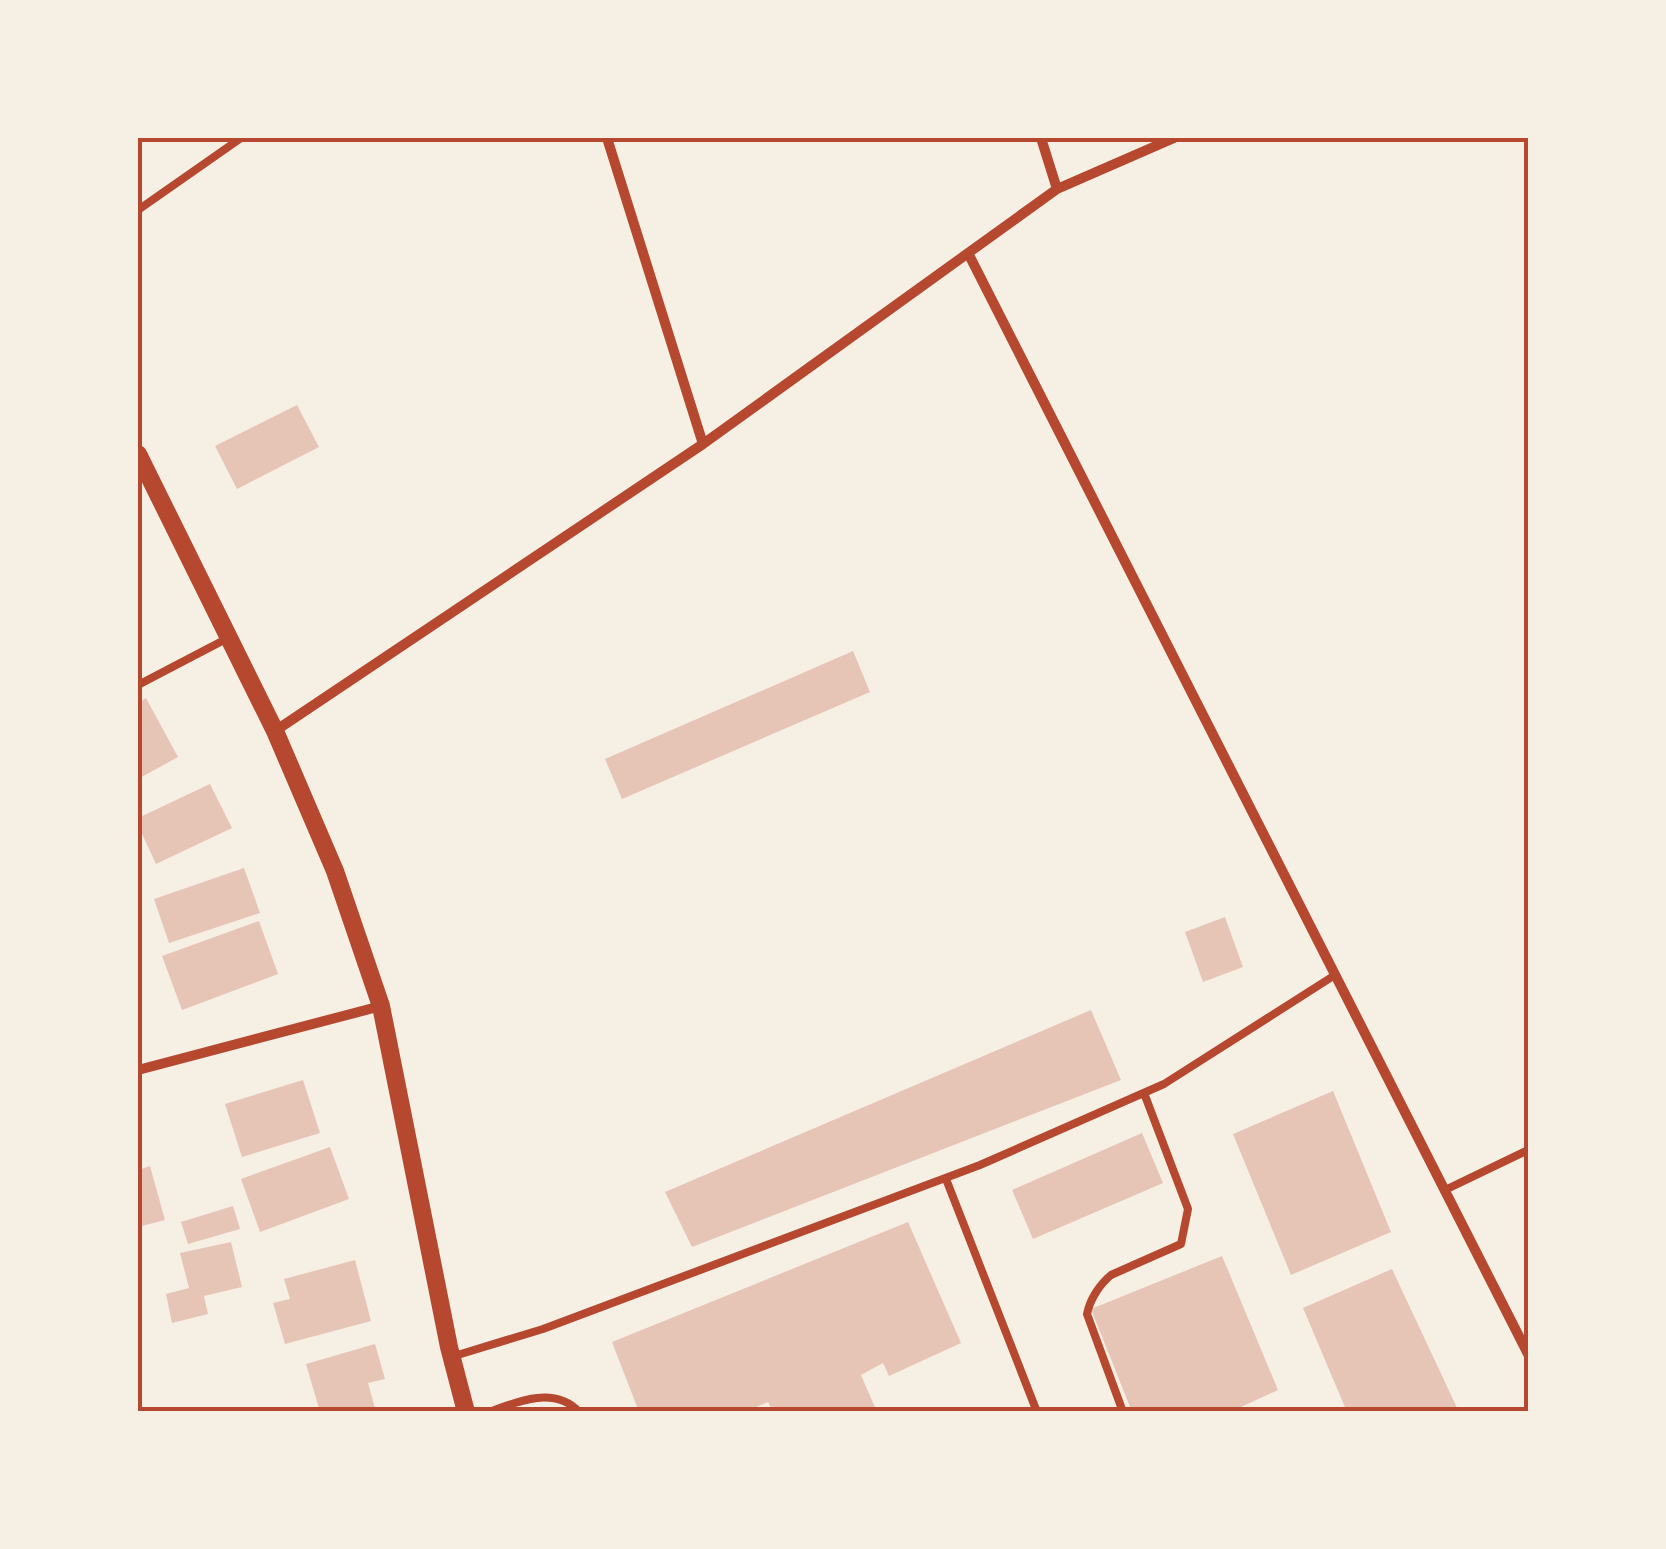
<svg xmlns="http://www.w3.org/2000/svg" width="1666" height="1549" viewBox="0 0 1666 1549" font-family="'Fira Sans Condensed',sans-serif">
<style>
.building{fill:#e6c5b7}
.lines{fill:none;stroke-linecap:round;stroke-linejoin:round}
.service{stroke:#b5482f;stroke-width:8}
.minor{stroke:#b5482f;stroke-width:10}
.tertiary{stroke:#b5482f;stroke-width:18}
.neatline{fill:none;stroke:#b5482f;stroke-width:4}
</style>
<rect width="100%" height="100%" fill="#f6efe4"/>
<path class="building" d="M297,405L319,447L237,489L215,446Z
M853,651L870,692L622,799L605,759Z
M146,698L178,757L138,779V703Z
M210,784L232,828L156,864L138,825V818Z
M244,868L260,913L169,943L154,899Z
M1225,917L1243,967L1203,982L1185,932Z
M259,921L278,974L182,1010L162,956Z
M1091,1010L1121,1080L692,1247L665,1192Z
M303,1080L320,1133L242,1157L225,1104Z
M1333,1091L1391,1232L1291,1275L1233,1134Z
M1142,1133L1163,1183L1033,1239L1012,1190Z
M330,1147L349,1199L260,1232L241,1179Z
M150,1166L165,1220L138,1227V1170Z
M233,1206L240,1229L188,1244L181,1222Z
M908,1222L961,1343L889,1376L883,1363L861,1375L877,1412H773L768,1402L744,1412H639L612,1342Z
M231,1242L242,1287L204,1296L208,1314L172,1323L166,1294L189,1288L180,1253Z
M1222,1256L1278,1390L1230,1412H1132L1091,1309Z
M355,1260L371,1321L285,1344L273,1303L290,1299L284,1279Z
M1392,1269L1459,1412H1347L1303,1308Z
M375,1344L385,1379L368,1383L376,1412H320L306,1364Z"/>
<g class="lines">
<path class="service" d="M138,210L241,138
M138,685L228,638
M946,1179L1037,1412
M1445,1190L1528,1150
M451,1357L543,1329L980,1165L1164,1084L1335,975
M489,1412C518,1401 555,1386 579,1412
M1123,1412L1087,1314C1090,1299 1100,1284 1111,1275L1181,1244L1188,1209L1144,1093"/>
<path class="minor" d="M607,138L703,444
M1041,138L1057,189
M968,253L1528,1354
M275,731L703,444L1057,189L1174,138
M138,1070L381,1006"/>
<path class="tertiary" d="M138,454L275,731L335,871L381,1006L449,1347L466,1412"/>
</g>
<rect width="1666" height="1549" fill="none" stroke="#f6efe4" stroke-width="280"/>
<rect x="140" y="140" width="1386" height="1269" class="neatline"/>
</svg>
